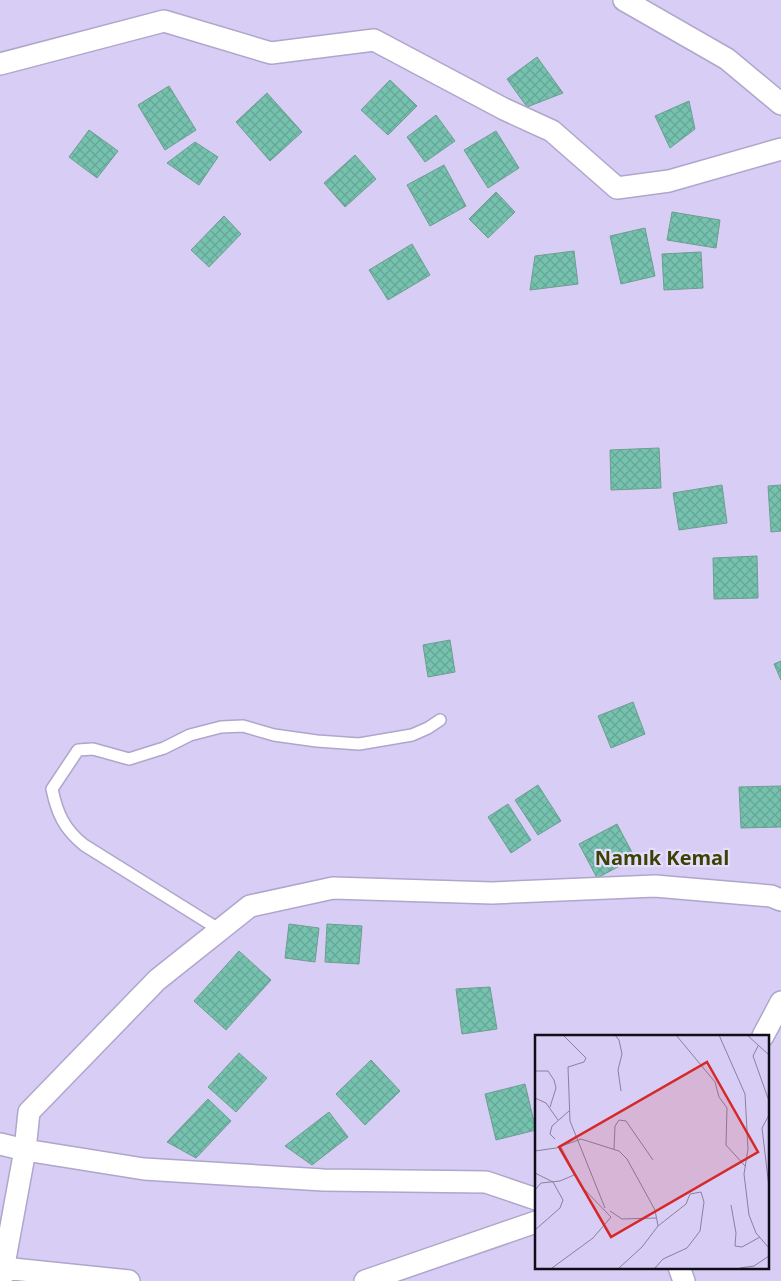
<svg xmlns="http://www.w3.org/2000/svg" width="781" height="1281" viewBox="0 0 781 1281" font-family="'Open Sans',sans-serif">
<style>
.building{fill:url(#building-cross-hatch);stroke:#6e9d90}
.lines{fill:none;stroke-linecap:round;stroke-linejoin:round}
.service-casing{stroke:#afa6cb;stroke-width:14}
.minor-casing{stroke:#afa6cb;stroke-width:24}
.service{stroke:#fff;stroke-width:11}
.minor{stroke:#fff;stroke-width:21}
.labels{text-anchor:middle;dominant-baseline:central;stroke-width:4.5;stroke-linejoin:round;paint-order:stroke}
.district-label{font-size:20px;font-weight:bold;fill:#3b4203;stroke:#e4ddfc}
.inset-road{fill:none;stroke:#88819d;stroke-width:1}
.view{fill:#d62828;fill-opacity:0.15;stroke:#d62828;stroke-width:2.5}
.inset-edge{fill:none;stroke:#100d1a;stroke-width:2.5}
</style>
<defs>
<pattern id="building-cross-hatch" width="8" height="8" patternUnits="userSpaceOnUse" patternTransform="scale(1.25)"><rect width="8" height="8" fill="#76c2af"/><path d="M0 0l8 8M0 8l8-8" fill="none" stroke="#65a696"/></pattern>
</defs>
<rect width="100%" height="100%" fill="#d8cef5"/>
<path class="building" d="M537,57L563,93L527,107L507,79Z
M390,80L417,106L388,135L361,110Z
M169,86L196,130L165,150L138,105Z
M267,93L302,132L270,161L236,122Z
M689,101L695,129L670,148L655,116Z
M436,115L455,141L425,162L407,137Z
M89,130L118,151L97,178L69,157Z
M496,131L519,168L488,188L464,150Z
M195,142L218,157L199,185L167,163Z
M355,155L376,179L345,207L324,183Z
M444,165L466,206L430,226L407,185Z
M496,192L515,212L488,238L469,219Z
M672,212L720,220L716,248L667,240Z
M224,216L241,234L209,267L191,250Z
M645,228L655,276L621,284L610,236Z
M412,244L430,275L388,300L369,270Z
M574,251L578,284L530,290L535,256Z
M701,252L703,288L664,290L662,254Z
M659,448L661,488L611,490L610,450Z
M722,485L727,523L679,530L673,493Z
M781,485V531L771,532L768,486Z
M757,556L758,598L714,599L713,558Z
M450,640L455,672L428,677L423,645Z
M781,661V680L774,664Z
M633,702L645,734L611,748L598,716Z
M538,785L561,821L538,835L515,800Z
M781,786V827L741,828L739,787Z
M508,804L531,840L511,853L488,817Z
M617,824L635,858L597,878L579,844Z
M289,924L319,928L315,962L285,958Z
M327,924L362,926L359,964L325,962Z
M239,951L271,980L226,1030L194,1001Z
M490,987L497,1029L462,1034L456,989Z
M239,1053L267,1078L236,1112L208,1087Z
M371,1060L400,1091L365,1125L336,1094Z
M525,1084L536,1130L496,1140L485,1094Z
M208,1099L231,1121L196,1158L167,1142Z
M329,1112L348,1137L312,1165L285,1146Z"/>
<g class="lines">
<defs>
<path id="service" d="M220,930L84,845C64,829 57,813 52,789L78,750L93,749L129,759L164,748L190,735L221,727L243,726L274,735L317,741L359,744L412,735L428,728L440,720"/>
<path id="minor" d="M624,0L727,59L781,104
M0,64L164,21L271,53L374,40L504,109L552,131L617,188L669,181L781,149
M763,1036L781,1002
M0,1144L25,1150L144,1169L323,1180L486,1182L536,1199
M679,1267L684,1281
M3,1268L129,1281
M1,1281L25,1150L29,1112L157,980L250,906L333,888L492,893L655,886L771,896L781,900
M365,1281L536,1222"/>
</defs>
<use href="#service" class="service-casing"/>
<use href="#minor" class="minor-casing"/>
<use href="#service" class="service"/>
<use href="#minor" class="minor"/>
</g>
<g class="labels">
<g class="district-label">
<text x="662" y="857">Namık Kemal</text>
</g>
</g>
<g transform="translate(535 1035)">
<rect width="234" height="234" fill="#d8cef5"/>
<path class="inset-road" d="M28,0L51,23L49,27L33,32L35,86L70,173M80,0L84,5L87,19L83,35L86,56M141,0L180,47L184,62L192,73L191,110L210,131M184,0L210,59L213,114L209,139L214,180L221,198L234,213M212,0L234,20M223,11L218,21L234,66M0,36H13L19,45L21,53L15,72M0,63L11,68L23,85M234,80L227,93L234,152M20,104L15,99L17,91L34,76M79,114L80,91L84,85L91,86L118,125M0,116L21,113L46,104L84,116L92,124L120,175L123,191L107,212L84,233M0,138L18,147L28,165L25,173L0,195M0,155L6,148L25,146L39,140M196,170L201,198L200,211L207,212L225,202M75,176L87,184L121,183M17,233L58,203L76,182L46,151L26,112M120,233L128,224L152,213L165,196L169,167L166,157L155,159L151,169L123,191M205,233L219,231L234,221"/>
<path class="view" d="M172,27L223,117L76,202L24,112Z"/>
<rect width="234" height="234" class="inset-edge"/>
</g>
</svg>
